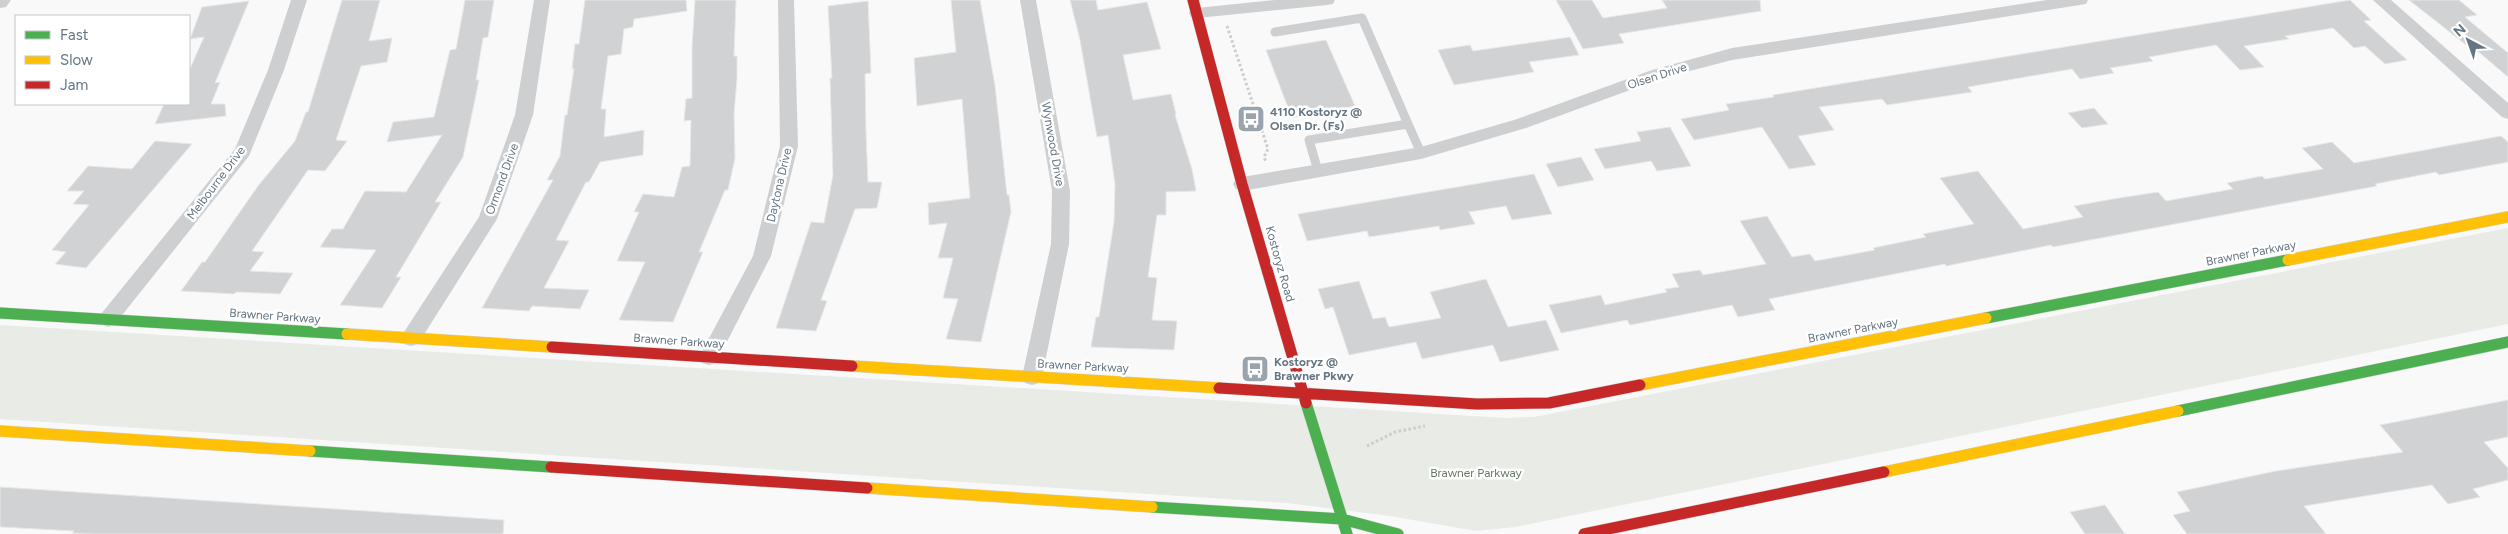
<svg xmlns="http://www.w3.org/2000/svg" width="2508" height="534" viewBox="0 0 2508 534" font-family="Figtree,sans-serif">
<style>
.green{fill:#e8ebe6}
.building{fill:#d0d2d3;stroke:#e8e8e8}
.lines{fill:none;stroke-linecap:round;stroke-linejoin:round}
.fast-casing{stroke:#d5d6d7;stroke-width:12}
.slow-casing{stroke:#d5d6d7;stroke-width:12}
.jam-casing{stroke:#d5d6d7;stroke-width:12}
.path{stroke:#cbcccd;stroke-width:3;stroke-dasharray:2.5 2.5;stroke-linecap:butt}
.lane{stroke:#cecfd0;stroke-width:9}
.street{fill:#cecfd0;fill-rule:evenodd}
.fast{stroke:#4caf50;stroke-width:11}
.slow{stroke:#ffc107;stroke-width:11}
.jam{stroke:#c62828;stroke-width:11}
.labels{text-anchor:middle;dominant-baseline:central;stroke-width:5;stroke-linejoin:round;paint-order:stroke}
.street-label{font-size:12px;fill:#657683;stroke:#fff}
.poi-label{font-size:12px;font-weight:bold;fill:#657683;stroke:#fff;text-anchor:start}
.park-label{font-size:12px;fill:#687a64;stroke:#fff}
</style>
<rect width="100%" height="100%" fill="#f9f9f9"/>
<path class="green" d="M2508,228V324L1515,527L1476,531L1390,516L1287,503L0,419V325L1505,418L1534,417Z"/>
<path class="building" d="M342,0H380L369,41L392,38L387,62L361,66L336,140L347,141L325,171L308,170L252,251L264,252L250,271L293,273L280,294L236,292L234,294L181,291L202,262H205L258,186L295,141L306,112H308Z
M465,0H494L488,37L483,38L476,80H479L463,157L435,202H441L396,277H401L382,308L340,305L376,250L320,247L332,229H343L365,191L406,192L442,135L387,142L393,122L434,117L450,50L456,49Z
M585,0H686L687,11L634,19L633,27L624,29L621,54L608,56L601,109H606L604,137L644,130L643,155L600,162L589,182H586L556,240L569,241L544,288L589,290L580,309L532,306L529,311L482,308L553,180H547L560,156L565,115H567L574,68L572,69L575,44H579Z
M695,0H736L734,56H737V78L734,114L735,158L728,190H725L699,252H703L673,322L619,320L645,262L617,261L639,212H634L643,194L674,197L682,167L690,166L691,120L684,121L686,99L692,98V47Z
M951,0H980L995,86L1007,195H1009L1011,212L981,342L946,339L958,299L943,298L953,258H938L947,223L929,225L928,203L970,198L962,99L917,106L914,58L956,52Z
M1070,0H1096L1098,10L1147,2L1156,32L1161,49L1123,55L1133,100L1171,94L1176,114L1175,115L1192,169L1196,191L1166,192V215H1157L1148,277L1157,278L1152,320L1177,321L1174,350L1091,347L1096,317H1099L1114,222L1115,184L1108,135L1097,137L1080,40Z
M1556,0H1592L1603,18L1667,8L1662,0H1760L1761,11L1619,34L1624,43L1583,49Z
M2350,0L2371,20L2364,21L2407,60L2385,64L2365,46L2354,48L2333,28L2285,36L2289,39L2244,46L2264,67L2240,70L2216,45L2149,57L2153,61L2110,68L2114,73L2080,79L2072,69L1968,87L1972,92L1887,105L1882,99L1819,107L1834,130L1798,136L1816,165L1789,169L1762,127L1694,140L1681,119L1729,110L1726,104L1774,97L1773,95Z
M2409,0H2459L2477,15L2465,17L2508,53V77L2474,48H2470Z
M249,1L215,83L220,82L211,104H225L226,116L155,124L164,104H189V71L204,37L190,39L202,7Z
M868,1L871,73L865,74L866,132L868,182H882L877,208L855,209L821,300L827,301L816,331L776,328L811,222L824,223L833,175L830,78H832L828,6Z
M1570,37L1579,55L1529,62L1534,72L1454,85L1438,50L1470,45L1473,51Z
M1326,40L1355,106L1292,118L1266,50Z
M2094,108L2108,124L2082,128L2068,113Z
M1670,127L1691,166L1657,171L1651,161L1605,169L1594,149L1641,141L1637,132Z
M2501,136L2508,142V162L2439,175L2436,172L2375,184L2377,186L2053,247L2051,245L1946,266L1945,264L1769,299L1775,310L1738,317L1732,305L1630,325L1627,320L1561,333L1549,305L1601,295L1605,305L1667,292L1665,289L1679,287L1672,274L1700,270L1703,275L1766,264L1740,221L1767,216L1792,257L1810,254L1815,261L1875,250L1873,248L1926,237L1923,234L1974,224L1940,178L1978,171L2023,229L2083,217L2074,206L2113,199L2158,192L2166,201L2233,189L2227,183L2262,176L2265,179L2323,169L2302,148L2332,142L2354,163Z
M155,141L192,144L86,268L55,264L66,252L52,250L89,205L73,204L84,191H67L88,166L132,169Z
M1581,157L1594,180L1558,187L1546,164Z
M1534,174L1552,214L1512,220L1506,206L1469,212L1475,224L1440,230L1439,226L1369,237L1367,231L1307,241L1298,214Z
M1486,279L1508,327L1546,320L1559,350L1500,362L1493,345L1422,359L1416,342L1349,355L1333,307L1325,309L1318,289L1359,281L1373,319L1385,317L1389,327L1441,318L1430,292Z
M2508,400V437L2484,442L2508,468V480L2473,489L2480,497L2448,504L2432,485L2304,506L2326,534H2187L2173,515L2190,511L2177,492L2276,471L2403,452L2380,425Z
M0,487L504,520L503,534H92L72,533L74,531L0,527Z
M2105,505L2125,534H2085L2070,512Z"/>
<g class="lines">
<defs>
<path id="fast" d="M0,313L347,334
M1986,318L2288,260
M1306,403L1347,534
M2178,411L2508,342
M310,451L551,467
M1152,507L1342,519L1398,534"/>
<path id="slow" d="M2288,260L2508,217
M347,334L552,347
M852,366L1219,388
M1640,385L1986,318
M0,431L310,451
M1884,472L2178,411
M867,488L1152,507"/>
<path id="jam" d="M1193,0L1242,184L1306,403
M552,347L852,366
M1219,388L1477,404L1549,403L1640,385
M551,467L867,488
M1584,534L1884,472"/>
</defs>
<use href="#fast" class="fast-casing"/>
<use href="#slow" class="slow-casing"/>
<use href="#jam" class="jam-casing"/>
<path class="path" d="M1227,26L1268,149L1264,157L1266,162
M1367,446L1395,432L1425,426"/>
<path class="lane" d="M1275,32L1362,18L1408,124L1309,140L1318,171
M1408,124L1421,153"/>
<path class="street" d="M0,0H11L6,7L0,8Z
M291,0H307L284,70L249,156L115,324L108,327L101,324L98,319L101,314L235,149L268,70Z
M534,0H550L533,115L497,219L418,344L411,346L404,344L401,338L404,332L479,217L515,115Z
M778,0H794L798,146L771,256L716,363L709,365L702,363L699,357L753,256L780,146Z
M1020,0H1036L1070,191L1069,244L1042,377L1039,383L1032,385L1025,383L1022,377L1051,244L1052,191Z
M1275,0H1335L1333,4L1327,5L1197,18L1191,17L1189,13L1191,9L1197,8Z
M2047,0H2088L2086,4L2080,5L1732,60L1663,78L1526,128L1421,159L1242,191L1236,189L1233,184L1236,179L1242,177L1421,147L1514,120L1652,70L1732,48Z
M2373,0H2391L2508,103V119L2502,117Z"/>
<use href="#fast" class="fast"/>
<use href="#slow" class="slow"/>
<use href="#jam" class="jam"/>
</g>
<defs>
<symbol id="bus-square" viewBox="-11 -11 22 22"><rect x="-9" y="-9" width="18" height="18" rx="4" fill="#99a4ac" stroke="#fff"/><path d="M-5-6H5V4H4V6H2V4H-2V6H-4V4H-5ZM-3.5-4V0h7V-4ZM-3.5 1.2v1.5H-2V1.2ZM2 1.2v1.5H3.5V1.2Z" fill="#fff"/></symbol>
</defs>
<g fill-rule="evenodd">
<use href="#bus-square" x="1235" y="103" width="32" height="32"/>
<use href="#bus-square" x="1239" y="353" width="32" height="32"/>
</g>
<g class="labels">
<g class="street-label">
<text transform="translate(1657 76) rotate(-18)">Olsen Drive</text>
<text transform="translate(1053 144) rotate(80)">Wynwood Drive</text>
<text transform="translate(502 179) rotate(-70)">Ormond Drive</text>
<text transform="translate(216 183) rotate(-53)">Melbourne Drive</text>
<text transform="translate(779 185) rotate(-77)">Daytona Drive</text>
<text transform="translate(2251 253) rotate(-11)">Brawner Parkway</text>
<text transform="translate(1280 264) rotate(74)">Kostoryz Road</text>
<text transform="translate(275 316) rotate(4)">Brawner Parkway</text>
<text transform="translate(1853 330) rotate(-11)">Brawner Parkway</text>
<text transform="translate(679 341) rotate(4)">Brawner Parkway</text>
<text transform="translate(1083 366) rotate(3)">Brawner Parkway</text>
</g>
<g class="poi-label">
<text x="1270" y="112">4110 Kostoryz @<tspan x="1270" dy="14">Olsen Dr. (Fs)</tspan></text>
<text x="1274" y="362">Kostoryz @<tspan x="1274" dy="14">Brawner Pkwy</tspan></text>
</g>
<g class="park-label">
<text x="1476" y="473">Brawner Parkway</text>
</g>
</g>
<rect x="15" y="15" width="175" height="90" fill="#ffffff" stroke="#c1c8cd"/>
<rect x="25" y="31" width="25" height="8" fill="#4caf50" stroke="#c1c8cd"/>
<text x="60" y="40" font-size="15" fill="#657683">Fast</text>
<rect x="25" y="56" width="25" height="8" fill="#ffc107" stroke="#c1c8cd"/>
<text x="60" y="65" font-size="15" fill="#657683">Slow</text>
<rect x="25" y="81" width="25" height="8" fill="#c62828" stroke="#c1c8cd"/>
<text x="60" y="90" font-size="15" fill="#657683">Jam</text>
<g transform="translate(2468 40) rotate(319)" stroke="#ffffff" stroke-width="4" paint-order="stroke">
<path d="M0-4L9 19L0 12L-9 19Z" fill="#657683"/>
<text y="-8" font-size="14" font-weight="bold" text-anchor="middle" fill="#657683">N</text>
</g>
</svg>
